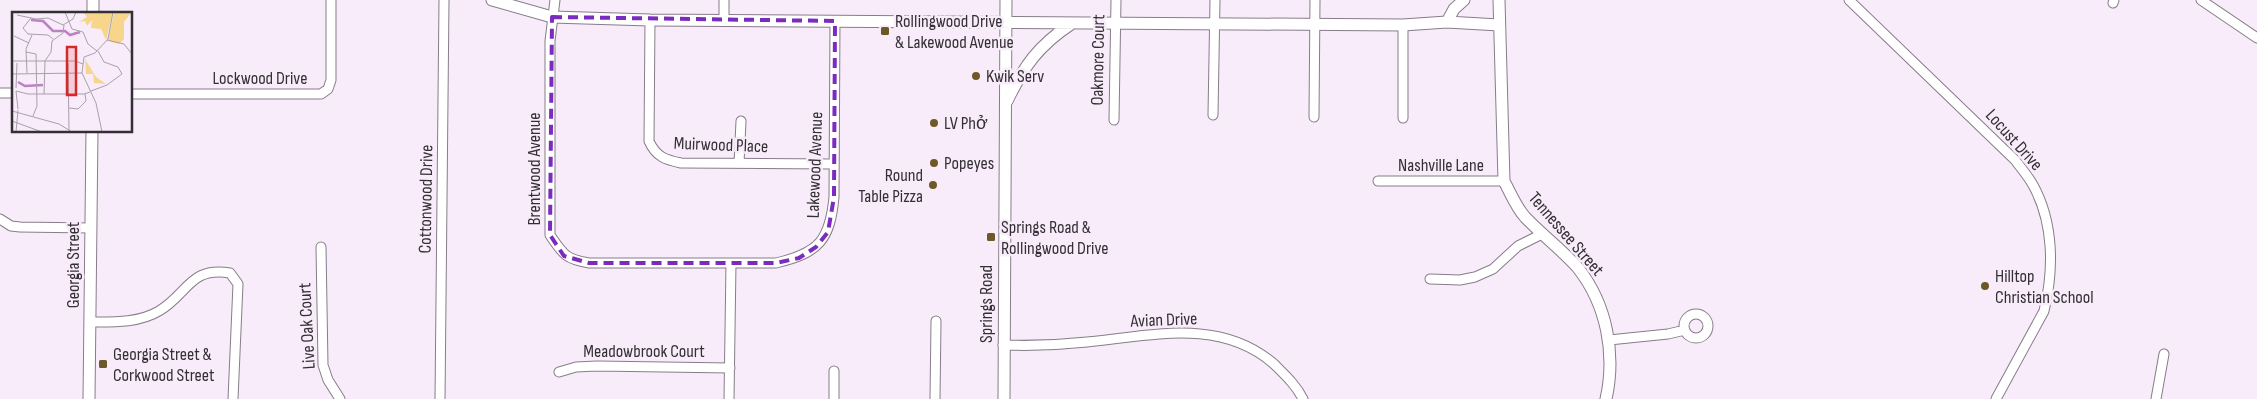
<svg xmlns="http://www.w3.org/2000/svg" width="2257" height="399" viewBox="0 0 2257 399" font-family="'Sofia Sans Condensed',sans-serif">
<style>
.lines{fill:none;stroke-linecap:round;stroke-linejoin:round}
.street-casing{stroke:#877d89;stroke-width:11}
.secondary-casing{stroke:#877d89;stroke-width:13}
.street{stroke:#fff;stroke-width:9}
.secondary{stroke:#fff;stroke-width:11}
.marked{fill:none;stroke:#7b2cbf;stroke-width:4;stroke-dasharray:10 6;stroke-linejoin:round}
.poi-dot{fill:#6d5828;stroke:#f8ecfa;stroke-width:2}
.labels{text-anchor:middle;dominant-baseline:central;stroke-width:5;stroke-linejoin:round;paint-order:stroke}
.poi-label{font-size:18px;fill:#332f34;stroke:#f8ecfa;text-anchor:start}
.street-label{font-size:18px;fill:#332f34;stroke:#f8ecfa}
.inset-river{fill:none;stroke:#bb82c4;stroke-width:2.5}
.inset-road{fill:none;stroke:#a9a0ab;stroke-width:1}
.view{fill:#d62828;fill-opacity:0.15;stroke:#d62828;stroke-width:2.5}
.inset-edge{fill:none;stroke:#332f34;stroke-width:2.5}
</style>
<rect width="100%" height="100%" fill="#f8ecfa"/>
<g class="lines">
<defs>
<path id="street" d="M555,0L550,41V235C563,254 565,259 589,263H776C819,253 830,240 834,197L835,21
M1849,0L2015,160C2021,168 2028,176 2033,185C2054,223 2054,270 2044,311L1996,399
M2201,0L2257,38
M2113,3L2114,0
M650,20L649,141C656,157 666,160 681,163L833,164
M724,20V0
M0,93H14
M131,94H321L328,89L331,80V0
M1213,115L1215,0
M1314,117L1315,0
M1403,118V25
M1114,120L1116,0
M739,163L741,121
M1378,181H1504
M0,219L11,226L20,227L91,228
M321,247L323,365L328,380L340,399
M1430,279L1460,280L1475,277L1493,269L1518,246L1542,234
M1684 326a12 12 0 1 1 24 0a12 12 0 1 1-24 0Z
M91,322C113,322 139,323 159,311C188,294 190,266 230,273L238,284L233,399
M1609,340L1668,334L1685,330
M1003,345C1031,346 1059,345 1087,342C1151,336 1220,317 1274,364C1285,375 1296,385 1303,399
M834,371V399
M559,372L576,367L597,366L730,368
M440,399L444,0
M729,399L731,263
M935,399L936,321
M2156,399L2164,354"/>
<path id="secondary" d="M93,0V14
M492,0L552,17L650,20L1403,25L1447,22L1499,25
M1499,0L1504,181C1511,194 1516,207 1525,217C1542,235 1562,250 1578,268C1607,305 1616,354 1606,399
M1447,22L1454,9L1464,0
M1007,101C1024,66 1038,46 1071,24
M89,399L92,131
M1004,399L1006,0"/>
</defs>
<use href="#street" class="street-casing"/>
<use href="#secondary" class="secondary-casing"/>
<use href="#street" class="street"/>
<use href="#secondary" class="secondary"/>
</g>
<path class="marked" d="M552,17L835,21L834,197L828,232L816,247L799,258L776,263H589L564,256L550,235Z"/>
<g class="poi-dot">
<rect x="880" y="26" width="10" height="10" rx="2.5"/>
<circle cx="976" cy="76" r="5"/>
<circle cx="934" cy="123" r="5"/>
<circle cx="934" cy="163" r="5"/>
<circle cx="933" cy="185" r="5"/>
<rect x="986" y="232" width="10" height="10" rx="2.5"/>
<circle cx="1985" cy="286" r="5"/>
<rect x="98" y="359" width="10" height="10" rx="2.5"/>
</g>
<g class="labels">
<g class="poi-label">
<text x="895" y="21">Rollingwood Drive<tspan x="895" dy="21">&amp; Lakewood Avenue</tspan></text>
<text x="986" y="76">Kwik Serv</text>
<text x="944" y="123">LV Phở</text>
<text x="944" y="163">Popeyes</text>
<text x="923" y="175" text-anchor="end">Round<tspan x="923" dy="21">Table Pizza</tspan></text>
<text x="1001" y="227">Springs Road &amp;<tspan x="1001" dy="21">Rollingwood Drive</tspan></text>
<text x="1995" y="276">Hilltop<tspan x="1995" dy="21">Christian School</tspan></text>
<text x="113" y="354">Georgia Street &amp;<tspan x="113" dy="21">Corkwood Street</tspan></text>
</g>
<g class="street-label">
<text transform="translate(1098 60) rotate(-89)">Oakmore Court</text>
<text x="260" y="78">Lockwood Drive</text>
<text transform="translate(2014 140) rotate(48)">Locust Drive</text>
<text transform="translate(721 145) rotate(2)">Muirwood Place</text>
<text transform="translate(815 165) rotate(-88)">Lakewood Avenue</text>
<text x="1441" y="165">Nashville Lane</text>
<text transform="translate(534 169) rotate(-90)">Brentwood Avenue</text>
<text transform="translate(426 199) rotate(-89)">Cottonwood Drive</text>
<text transform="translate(1566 234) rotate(49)">Tennessee Street</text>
<text transform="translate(73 265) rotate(-90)">Georgia Street</text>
<text transform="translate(986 304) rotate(-90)">Springs Road</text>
<text transform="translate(1164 320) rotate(-2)">Avian Drive</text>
<text transform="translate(307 326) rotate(-93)">Live Oak Court</text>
<text x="644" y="351">Meadowbrook Court</text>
</g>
</g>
<g transform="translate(12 12)">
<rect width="120" height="120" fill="#f8ecfa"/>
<path d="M71,0H101L94,28L89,17L79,16L80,8L75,14L73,9L67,10L75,5ZM102,0H120L112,10V27L107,32L96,29ZM73,47L84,65L94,72L82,71L81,62H74Z" fill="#f7d68c"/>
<path class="inset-river" d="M19,8L31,9L41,19H53L58,23L68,20M6,70L13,74L31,73"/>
<path class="inset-road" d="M53,0L60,17L71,20L76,32L85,39M5,3L24,7L36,6L51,13L61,7L64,0M19,6L11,16L16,22L36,23L41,27M0,18V108M2,24L17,31M95,28L112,32L120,42M14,40L24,42L25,94L21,104M0,49H63L71,52M56,51L57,118M15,61L14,37L20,23M0,62L70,61M4,76L5,51M4,79L6,97M4,79L16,82H72L78,80M79,79L95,73L110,62L106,55L92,50L86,39M32,82L33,49L39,40L40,29L51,21L52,13M57,96L66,97L74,89L73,82M0,99L47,112L60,120M0,109L30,120M4,120L6,98M90,120L84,91L70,61L72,45L83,41L96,27L101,0"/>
<path class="view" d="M55,35H64V83H55Z"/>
<rect width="120" height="120" class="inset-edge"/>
</g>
</svg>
